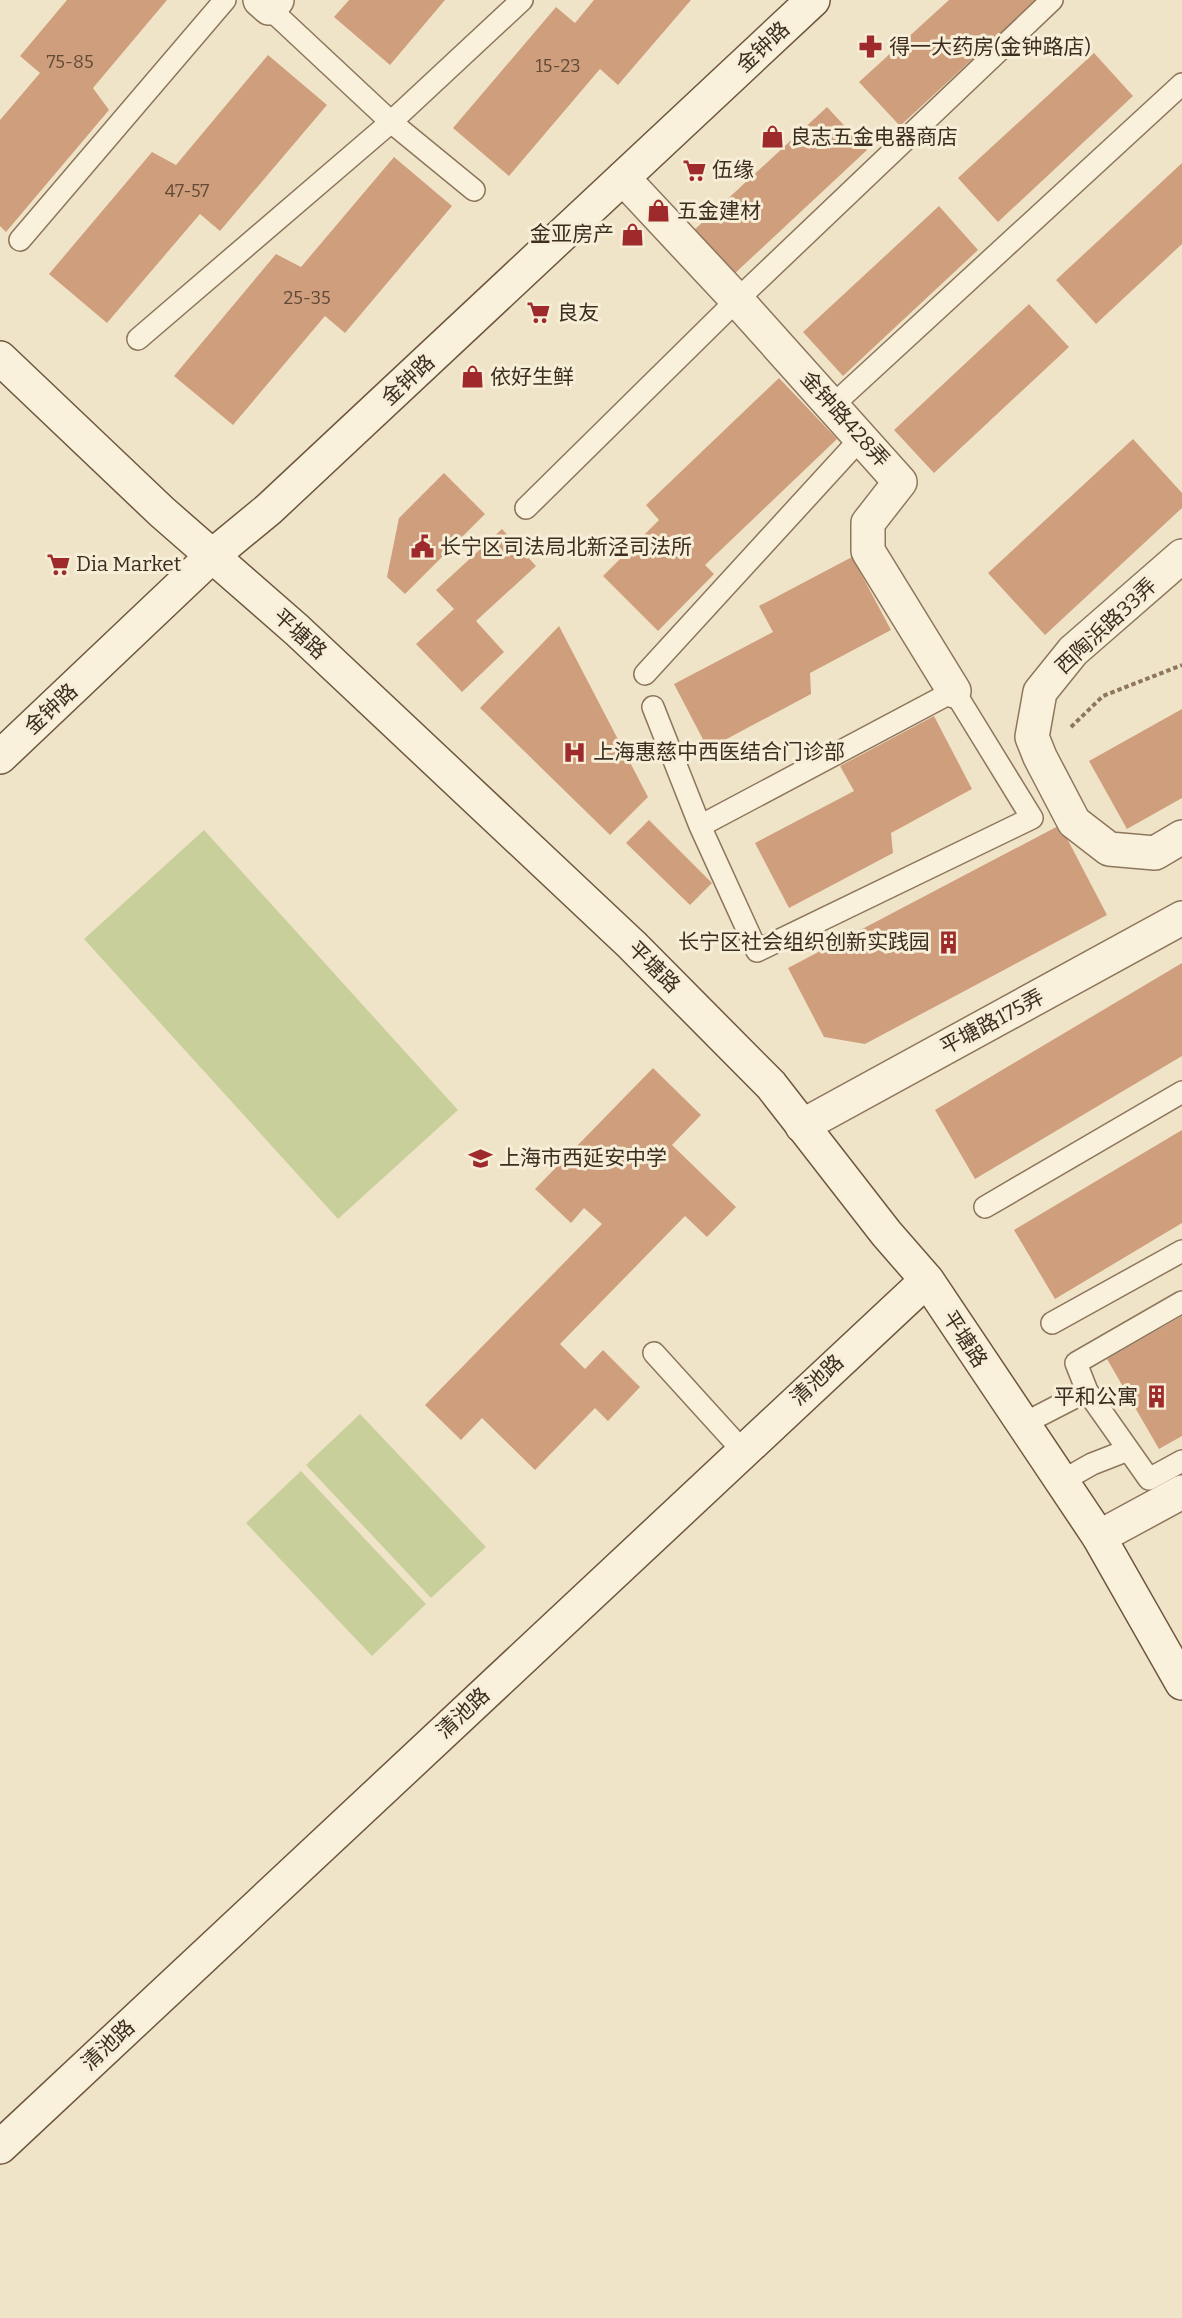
<svg xmlns="http://www.w3.org/2000/svg" width="1182" height="2318" viewBox="0 0 1182 2318" font-family="Bitter,'Noto Sans SC',serif">
<style>
.green{fill:#c9cf9b}
.building{fill:#cf9f7d}
.lines{fill:none;stroke-linecap:round;stroke-linejoin:round}
.lane-casing{stroke:#8d765c;stroke-width:24}
.street-casing{stroke:#8d765c;stroke-width:36}
.secondary-casing{stroke:#6f573f;stroke-width:36}
.path{stroke:#8d765c;stroke-width:4;stroke-dasharray:4.5 3;stroke-linecap:butt}
.lane{stroke:#faf1dc;stroke-width:21}
.street{stroke:#faf1dc;stroke-width:33}
.secondary{stroke:#faf1dc;stroke-width:33}
.labels{text-anchor:middle;dominant-baseline:central;stroke-width:6;stroke-linejoin:round;paint-order:stroke}
.number-label{font-size:18px;fill:#624a37}
.street-label{font-size:21px;fill:#3d2e20;stroke:#f7eed8}
.poi-label{font-size:21px;fill:#3d2e20;stroke:#f7eed8;text-anchor:start}
</style>
<rect width="100%" height="100%" fill="#f0e4c8"/>
<path class="green" d="M204,830L458,1110L338,1219L84,939Z
M360,1414L486,1547L431,1598L306,1465Z
M301,1471L426,1604L372,1656L246,1523Z"/>
<path class="building" d="M67,0H167L93,88L109,110L6,232L0,226V120L40,73L20,56Z
M349,0H445L390,65L334,17Z
M594,0H691L618,85L600,69L509,176L453,128L556,7L575,23Z
M949,0H1036L900,126L859,82Z
M1094,53L1133,96L998,222L958,178Z
M268,55L327,105L220,231L200,214L107,323L49,274L152,152L176,165Z
M827,107L867,150L732,276L692,232Z
M394,157L452,206L345,333L325,316L233,425L174,376L276,254L301,267Z
M1182,163V244L1096,324L1056,280Z
M939,206L978,250L843,376L803,332Z
M1029,304L1069,347L934,473L894,430Z
M779,378L837,439L705,565L714,574L658,631L603,576L659,520L646,505Z
M1133,439L1182,493V508L1045,635L988,573Z
M444,473L485,514L405,594L387,577L399,518Z
M502,529L536,566L476,621L504,652L462,692L416,644L454,609L436,590Z
M852,557L891,630L810,673L811,694L708,749L674,684L773,632L759,606Z
M559,626L648,797L610,835L480,708Z
M1182,709V798L1127,829L1089,761Z
M934,716L972,789L891,833L893,853L789,908L755,843L854,791L840,766Z
M649,820L712,883L690,905L626,843Z
M1060,825L1107,915L865,1044L824,1037L788,968Z
M1182,963V1056L975,1179L935,1110Z
M653,1068L701,1115L672,1145L736,1207L707,1237L685,1216L560,1344L585,1369L603,1350L640,1387L608,1421L595,1408L535,1470L482,1418L461,1440L425,1405L602,1224L584,1208L571,1223L535,1189Z
M1182,1130V1223L1055,1299L1014,1230Z
M1182,1316V1436L1159,1449L1107,1359Z"/>
<g class="lines">
<defs>
<path id="lane" d="M269,8L391,122L474,190
M20,240L225,0
M138,339L391,122L522,0
M833,405L1182,84
M526,508L737,300L1052,0
M645,674L862,437
M653,707L700,826L757,951L1032,818L954,691L700,826
M985,1207L1182,1092
M1182,1302L1076,1363L1087,1391L1149,1479L1182,1461
M1052,1323L1182,1251
M654,1353L743,1451
M1023,1424L1087,1391
M1062,1481L1092,1464L1128,1450"/>
<path id="street" d="M260,0L269,8L277,0
M623,178L737,300L900,482L868,523V551L954,691
M1182,556L1073,651L1040,692L1032,737L1040,757L1074,822L1109,849L1155,853L1182,837
M802,1126L1182,918
M1099,1537L1182,1492"/>
<path id="secondary" d="M0,358L162,512L297,630L632,945L771,1085L886,1233L927,1280L1099,1537L1182,1683
M0,757L212,556L269,509L813,0
M0,2147L927,1280"/>
</defs>
<use href="#lane" class="lane-casing"/>
<use href="#street" class="street-casing"/>
<use href="#secondary" class="secondary-casing"/>
<path class="path" d="M1071,727L1103,696L1182,665"/>
<use href="#lane" class="lane"/>
<use href="#street" class="street"/>
<use href="#secondary" class="secondary"/>
</g>
<defs>
<symbol id="pharmacy-bare" viewBox="-9 -9 18 18"><path d="M-2-6h4v4h4v4h-4v4h-4v-4h-4v-4h4Z" fill="#9e2a2b" stroke="#f7eed8" stroke-width="2.5" paint-order="stroke"/></symbol>
<symbol id="shop-bare" viewBox="-9 -9 18 18"><path d="M-5-2.5h2.3a2.7 3.5 0 0 1 5.4 0H5L5.5 6h-11ZM-1.5-2.5h3a1.5 2.3 0 0 0-3 0Z" fill="#9e2a2b" stroke="#f7eed8" stroke-width="2.5" paint-order="stroke"/></symbol>
<symbol id="supermarket-bare" viewBox="-9 -9 18 18"><path d="M-6-5.5h2.5l.6 2H6L4.5 2H-2.5L-4.4-4H-6ZM-1.5 3.2a1.3 1.3 0 1 0 .1 0ZM3 3.2a1.3 1.3 0 1 0 .1 0Z" fill="#9e2a2b" stroke="#f7eed8" stroke-width="2.5" paint-order="stroke"/></symbol>
<symbol id="civic-bare" viewBox="-9 -9 18 18"><path d="M-.6-6.5H3V-4.5H.6V-3L4-1V1h2V6H-6V1h2V-1L-.6-3ZM-1.2 2.5V6h2.4V2.5Z" fill="#9e2a2b" stroke="#f7eed8" stroke-width="2.5" paint-order="stroke"/></symbol>
<symbol id="hospital-bare" viewBox="-9 -9 18 18"><path d="M-5-5h3v3.5h4V-5h3V5h-3V1.5h-4V5h-3Z" fill="#9e2a2b" stroke="#f7eed8" stroke-width="2.5" paint-order="stroke"/></symbol>
<symbol id="building-bare" viewBox="-9 -9 18 18"><path d="M-4-6H4V6H1V3H-1V6H-4ZM-2.5-4.3h1.7v1.8h-1.7ZM.8-4.3h1.7v1.8H.8ZM-2.5-1h1.7V.8h-1.7ZM.8-1h1.7V.8H.8Z" fill="#9e2a2b" stroke="#f7eed8" stroke-width="2.5" paint-order="stroke"/></symbol>
<symbol id="school-bare" viewBox="-9 -9 18 18"><path d="M0-5L7-2L0 1L-7-2ZM-4 1L0 2.5L4 1V4Q0 6-4 4Z" fill="#9e2a2b" stroke="#f7eed8" stroke-width="2.5" paint-order="stroke"/></symbol>
</defs>
<g fill-rule="evenodd">
<use href="#pharmacy-bare" x="854" y="30" width="33" height="33"/>
<use href="#shop-bare" x="756" y="120" width="33" height="33"/>
<use href="#supermarket-bare" x="678" y="154" width="33" height="33"/>
<use href="#shop-bare" x="642" y="194" width="33" height="33"/>
<use href="#shop-bare" x="616" y="218" width="33" height="33"/>
<use href="#supermarket-bare" x="522" y="296" width="33" height="33"/>
<use href="#shop-bare" x="456" y="360" width="33" height="33"/>
<use href="#civic-bare" x="406" y="530" width="33" height="33"/>
<use href="#supermarket-bare" x="42" y="548" width="33" height="33"/>
<use href="#hospital-bare" x="558" y="736" width="33" height="33"/>
<use href="#building-bare" x="932" y="926" width="33" height="33"/>
<use href="#school-bare" x="464" y="1142" width="33" height="33"/>
<use href="#building-bare" x="1140" y="1380" width="33" height="33"/>
</g>
<g class="labels">
<g class="number-label">
<text x="70" y="62">75-85</text>
<text x="558" y="66">15-23</text>
<text x="187" y="191">47-57</text>
<text x="307" y="298">25-35</text>
</g>
<g class="street-label">
<text transform="translate(763 47) rotate(-43)">金钟路</text>
<text transform="translate(408 380) rotate(-43)">金钟路</text>
<text transform="translate(845 419) rotate(48)">金钟路428弄</text>
<text transform="translate(1106 626) rotate(-43)">西陶浜路33弄</text>
<text transform="translate(300 634) rotate(42)">平塘路</text>
<text transform="translate(51 709) rotate(-43)">金钟路</text>
<text transform="translate(654 967) rotate(45)">平塘路</text>
<text transform="translate(992 1022) rotate(-28)">平塘路175弄</text>
<text transform="translate(965 1339) rotate(57)">平塘路</text>
<text transform="translate(817 1380) rotate(-43)">清池路</text>
<text transform="translate(463 1713) rotate(-43)">清池路</text>
<text transform="translate(108 2045) rotate(-43)">清池路</text>
</g>
<g class="poi-label">
<text x="889" y="47">得一大药房(金钟路店)</text>
<text x="790" y="137">良志五金电器商店</text>
<text x="712" y="170">伍缘</text>
<text x="677" y="211">五金建材</text>
<text x="614" y="234" text-anchor="end">金亚房产</text>
<text x="557" y="313">良友</text>
<text x="490" y="377">依好生鲜</text>
<text x="440" y="547">长宁区司法局北新泾司法所</text>
<text x="76" y="564">Dia Market</text>
<text x="593" y="752">上海惠慈中西医结合门诊部</text>
<text x="930" y="942" text-anchor="end">长宁区社会组织创新实践园</text>
<text x="499" y="1158">上海市西延安中学</text>
<text x="1138" y="1397" text-anchor="end">平和公寓</text>
</g>
</g>
</svg>
